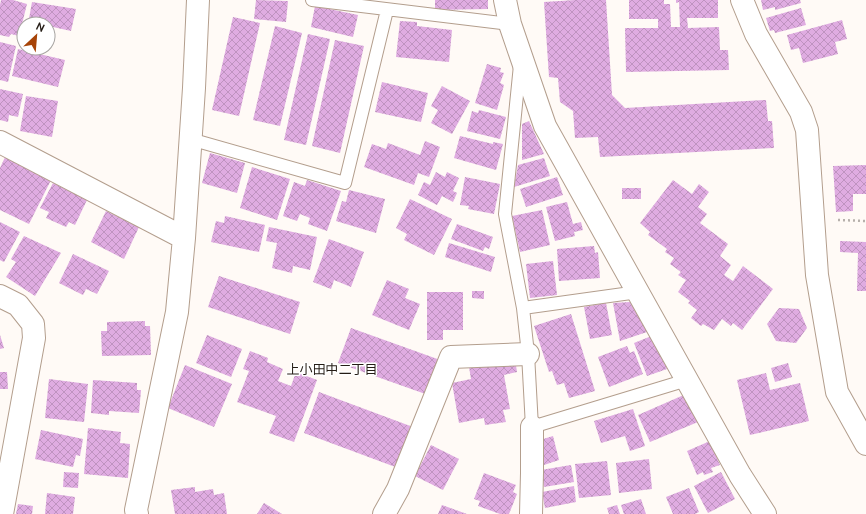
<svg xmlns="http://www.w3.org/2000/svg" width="866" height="514" viewBox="0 0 866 514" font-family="Ubuntu,'Noto Sans JP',sans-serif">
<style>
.building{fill:url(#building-cross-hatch)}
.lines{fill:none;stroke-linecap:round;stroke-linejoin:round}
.lane-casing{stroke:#b39e8d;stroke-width:14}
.street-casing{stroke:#b39e8d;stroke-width:24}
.path{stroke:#b6b0ab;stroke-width:2.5;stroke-dasharray:2 3;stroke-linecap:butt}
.lane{stroke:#fff;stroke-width:12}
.street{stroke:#fff;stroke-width:22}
.labels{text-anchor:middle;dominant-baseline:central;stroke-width:3;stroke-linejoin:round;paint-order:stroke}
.neighbourhood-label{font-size:13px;fill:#241c15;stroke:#fff}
</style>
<defs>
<pattern id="building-cross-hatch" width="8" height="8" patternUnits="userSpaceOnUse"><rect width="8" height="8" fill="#dface1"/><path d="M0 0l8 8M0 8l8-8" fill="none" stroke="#bf93c0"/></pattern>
</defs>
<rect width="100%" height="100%" fill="#fffaf6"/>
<path class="building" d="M1,0H13L27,4L19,36L11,34L9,37L0,35V5Z
M256,0L288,1L286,22L254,19Z
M435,0H488V9L435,10Z
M575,0H606L612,95L625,108L766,100L768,121H772L774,148L600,157L598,137L575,138L573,111L560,102L558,78L549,77L544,2Z
M629,0H664V4H670L671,27H680L679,2L676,3V0H718V18H687L688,28L719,27L720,50H728L729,70L626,72L625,28H658V19H629Z
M761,0H800L801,3L775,10V7L763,10Z
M32,2L76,9L71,31L53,27L52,34L48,33V24H28Z
M315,6L358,15L353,37L311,27Z
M801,8L806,25L775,33L774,30L770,31L766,18Z
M233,17L260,23L239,116L212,110Z
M842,20L847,39L835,42L838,54L803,63L799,48L791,50L787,35Z
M400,21L417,22V26L452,30L449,62L396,57Z
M275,26L302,33L280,126L253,120Z
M308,34L330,39L306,145L284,140Z
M335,40L364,46L340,153L312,146Z
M0,42L16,46L8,82L0,80Z
M18,49L65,60L58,87L12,76Z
M487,64L501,68L500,72L504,73L500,83L504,85L497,110L475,103Z
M382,82L428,93L421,122L375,112Z
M442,86L470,101L452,134L431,123L438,110L431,106Z
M0,89L23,94L18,117L9,115L8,122L0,120Z
M26,96L58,101L52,137L20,131Z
M479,110L506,117L500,139L467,131L472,111L478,113Z
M529,121L544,154L522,160V124Z
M460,136L493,144V142L503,144L496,170L454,158Z
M425,141L440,147L429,177L418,173L414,185L364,167L372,144L386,149L388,143L420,155Z
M210,153L245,163L237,193L202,183Z
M6,155L52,178L29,224L0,210V168Z
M544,158L550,176L514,187L518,165Z
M866,165V194H853V211L836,212L833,166Z
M252,167L290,179L277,220L240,208Z
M436,172L445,177L447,172L459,178L453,191L457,193L453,202L442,196L437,205L418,195L424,182L430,185Z
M465,177L500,184L494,214L468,209L469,206L460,205Z
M557,177L563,195L526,207L520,189Z
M307,180L341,191L327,231L308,224L310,218L300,214L297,221L283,216L294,182L305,186Z
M673,180L692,194L699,184L709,192L698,207L707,214L700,223L728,244L720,256L731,265L724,275L733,281L743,266L773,289L742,330L733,323L731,326L722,319L714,330L703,324L701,326L691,318L697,310L688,303L690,301L678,292L686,280L678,275L681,272L670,264L674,258L665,252L667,249L648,235L650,232L640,223Z
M53,183L87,200L75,225L69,222L66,227L46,218L49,212L40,208Z
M622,188H641V199H622Z
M349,190L385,199L376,233L336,221L342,201L346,202Z
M410,199L452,219L434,255L404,240L407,234L396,228Z
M567,202L573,224L581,222L583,230L574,232L575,236L555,241L546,207Z
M542,210L550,245L520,252L512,216Z
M106,211L139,227L124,259L91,242Z
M225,216L265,225L259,252L211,242L216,221L224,223Z
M0,222L20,232L4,262L0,260Z
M457,224L493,237L489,249L485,247L483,251L451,239Z
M269,227L317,237L310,270L293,266L292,273L272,268L277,243L266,241Z
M24,236L61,253L35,296L6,277L16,262L11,259Z
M329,239L364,252L351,287L334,280L331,289L313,282Z
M840,241L866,242V291H857L858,253L840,252Z
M449,243L495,257L491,272L445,257Z
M594,246L595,253L598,252L600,278L559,281L557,249Z
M73,254L109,271L97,294L86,289L83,295L59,283Z
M553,261L557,295L530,298L526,264Z
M219,276L300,302L290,334L208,307Z
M387,280L409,289L405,298L420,304L409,330L372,315Z
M472,291H484V299L472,298Z
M427,292H463V330H443V340H427Z
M630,302L650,331L620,341L613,303Z
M606,303L612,335L590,339L584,307Z
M779,308L799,309L807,328L796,343L776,341L767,324Z
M571,314L595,391L569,398L564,383L557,385L552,371L549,372L534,326Z
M145,321V326H150L151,355L102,356L101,331H107V322Z
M351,328L443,361L431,396L338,363Z
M0,335L4,348L0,349Z
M207,335L242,349L231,377L196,363Z
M654,335L667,369L647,376L634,343Z
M627,346L630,353L634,351L643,374L609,387L598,357Z
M250,351L268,358L267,362L283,369L278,381L291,386L296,372L317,380L294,442L269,433L276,416L237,402L249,371L243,369Z
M515,359L517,372L504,375L510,409L503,410L506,422L485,425L484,418L459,423L452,383L471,379L469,367Z
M788,363L792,377L775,382L771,368Z
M185,365L232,384L214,427L168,408Z
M0,372H7L8,389H0Z
M766,373L770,390L800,383L809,421L750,435L737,380Z
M49,379L88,384L84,422L45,418Z
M93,380L137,383V390H141L139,413L109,411V415L91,413Z
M319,392L413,427L398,468L304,433Z
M686,394L698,422L650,442L638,415Z
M633,409L645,446L630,451L625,436L601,443L594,421Z
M88,428L121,432L120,443L130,444L128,478L84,474Z
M41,430L83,439L80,456L76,455L73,467L35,459Z
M553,436L559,460L544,465L540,452L543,451L540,440Z
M710,441L720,465L711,468L713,472L704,475L703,472L697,475L687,451Z
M431,445L459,459L443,490L415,476Z
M649,459L652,489L619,493L616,463Z
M607,461L611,495L579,498L575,464Z
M571,465L574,482L544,487L541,470Z
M64,472L79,473L78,488L63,487Z
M721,472L735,499L708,513L694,486Z
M484,473L516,485L513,492L517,494L509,514H500L478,506L480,501L474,499Z
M574,486L576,502L545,508L542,492Z
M195,487V492L213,489L214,495L224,493L227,514H175L171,490Z
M689,488L699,512L695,514H673L666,497Z
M47,493L75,497L73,514H45Z
M641,499L646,514H624L621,505Z
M264,503L282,514H257Z
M18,504L33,506L32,514H16Z
M442,505L467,514H438Z
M617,505L620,514H609L607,508Z"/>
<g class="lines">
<defs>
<path id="lane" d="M312,0L510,24
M520,65L505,214L523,308L528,354L532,427L687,380
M190,139L345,183L387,10
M523,308L638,292"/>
<path id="street" d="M505,0L510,24L545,126L740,475L765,514
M742,0L756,34L801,112L807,130L817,275L837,392L866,444
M0,142L184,238
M0,296L18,305L33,324L34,338L2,514
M137,514L136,510L177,312L184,238L194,88L198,0
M384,514L398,489L451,357L528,354
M531,514L532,473V427"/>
</defs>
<use href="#lane" class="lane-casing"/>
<use href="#street" class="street-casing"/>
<path class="path" d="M838,220L866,221"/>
<use href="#lane" class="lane"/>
<use href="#street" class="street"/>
</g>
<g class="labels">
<g class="neighbourhood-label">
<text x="332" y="369">上小田中二丁目</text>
</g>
</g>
<g transform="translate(36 36) rotate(26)"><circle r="19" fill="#ffffff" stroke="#a7a4a1"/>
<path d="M0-3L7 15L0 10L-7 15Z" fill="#a74408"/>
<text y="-6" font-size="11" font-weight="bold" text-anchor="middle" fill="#241c15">N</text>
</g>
</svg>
